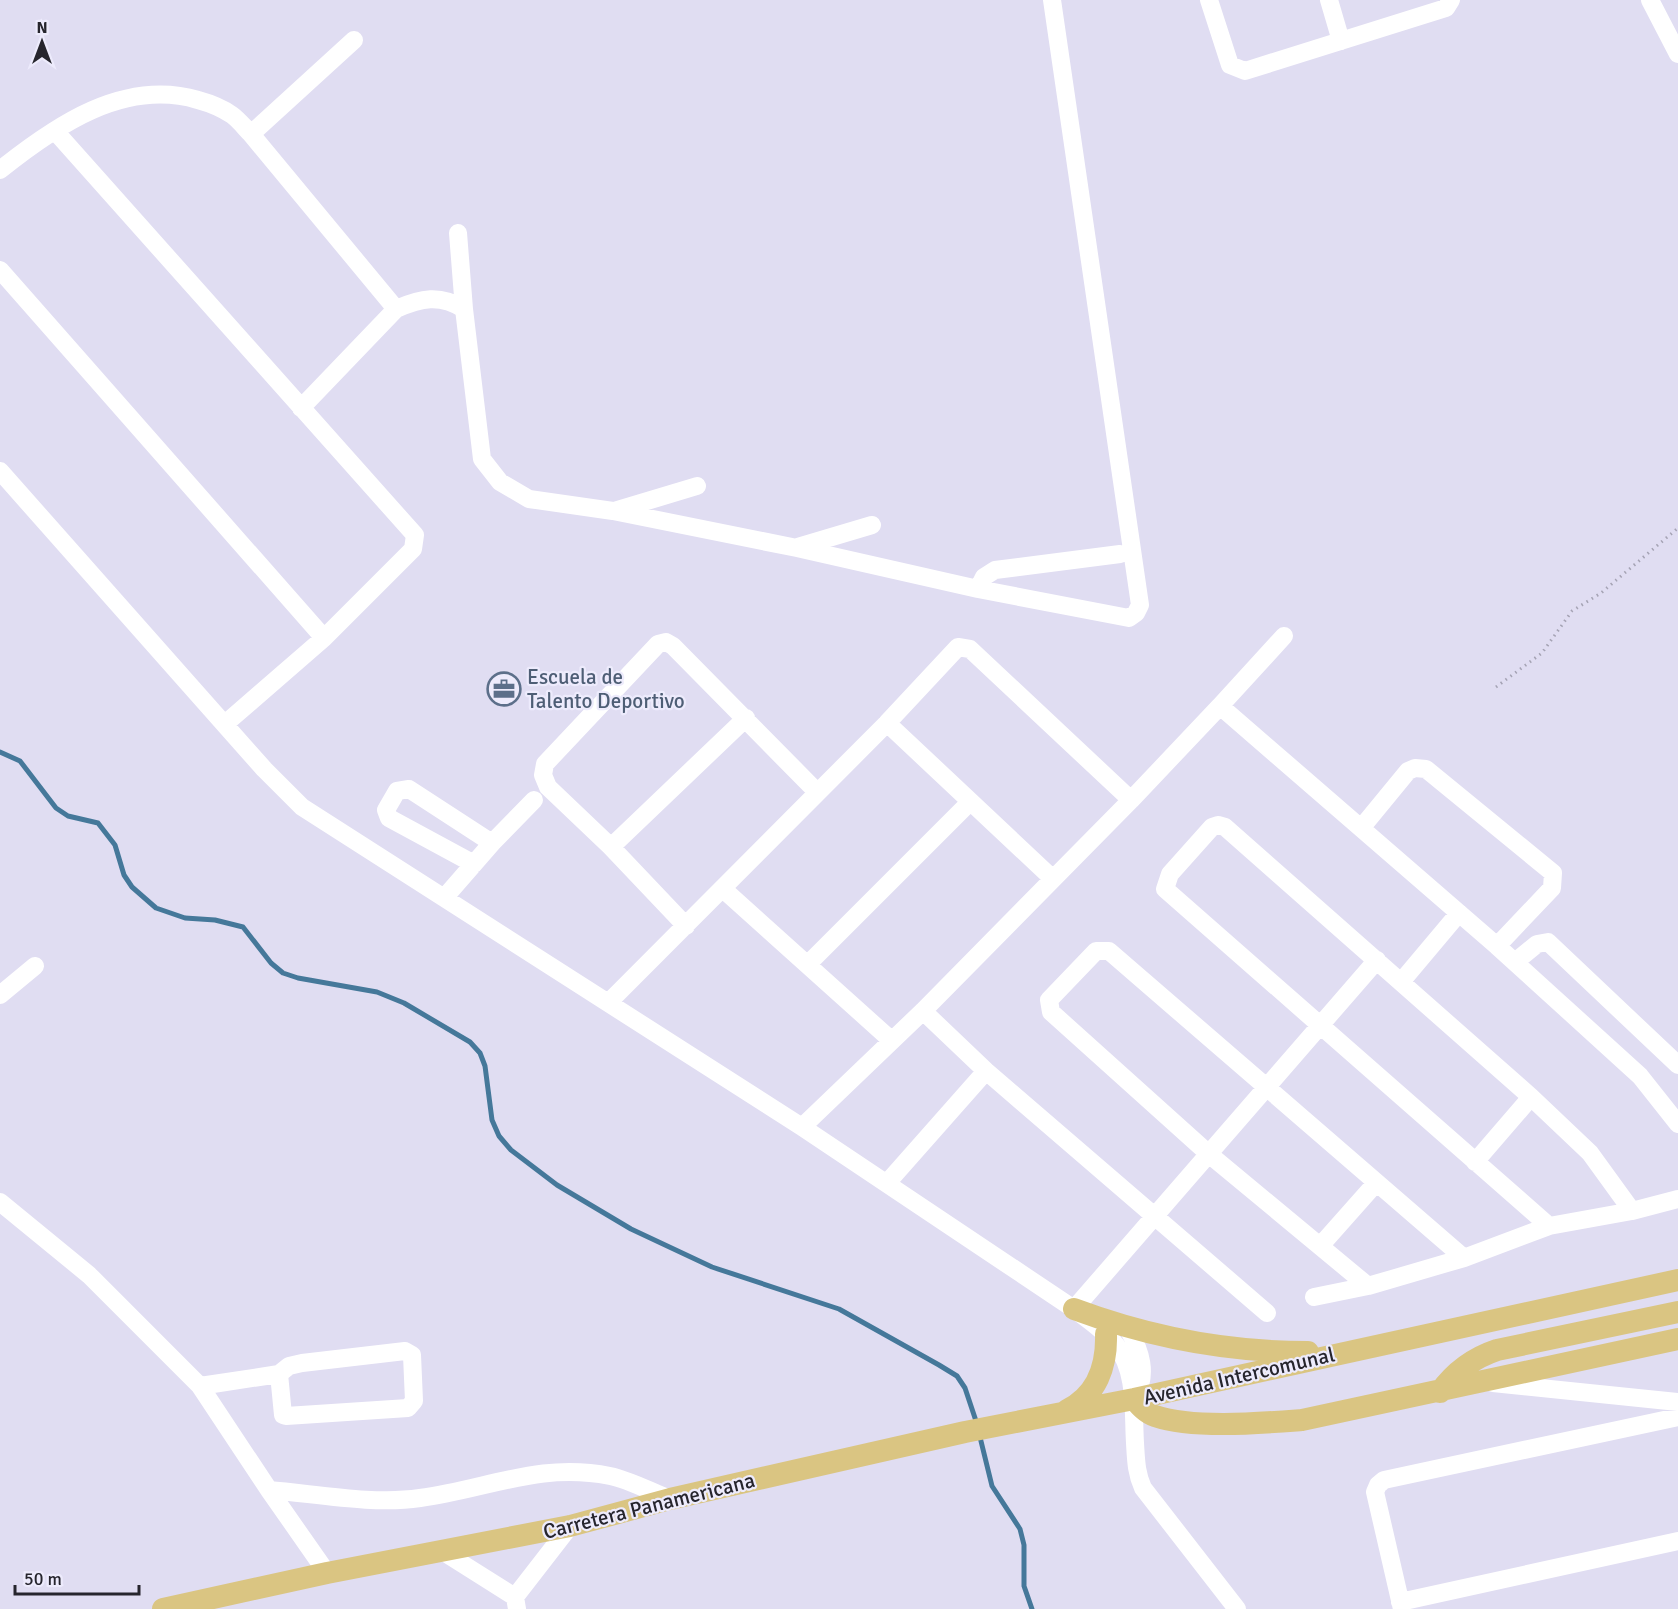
<svg xmlns="http://www.w3.org/2000/svg" width="1678" height="1609" viewBox="0 0 1678 1609" font-family="Signika,sans-serif">
<style>
.lines{fill:none;stroke-linecap:round;stroke-linejoin:round}
.stream{stroke:#45789a;stroke-width:5}
.path{stroke:#a5a3b4;stroke-width:3;stroke-dasharray:1.5 4.5;stroke-linecap:butt}
.minor{stroke:#fff;stroke-width:18}
.major{stroke:#dac582;stroke-width:22}
.labels{text-anchor:middle;dominant-baseline:central;stroke-width:4.5;stroke-linejoin:round;paint-order:stroke}
.service-label{font-size:21px;fill:#4e5e75;stroke:#edebfc;text-anchor:start}
.street-label{font-size:21px;fill:#26252d;stroke:#edebfc}
</style>
<rect width="100%" height="100%" fill="#e0ddf2"/>
<g class="lines">
<path class="stream" d="M0,752L20,761L56,808L68,816L98,823L115,845L124,875L132,887L156,908L185,918L215,920L243,927L271,963L283,973L298,978L377,992L404,1003L470,1042L480,1053L485,1066L492,1120L499,1136L511,1150L557,1185L631,1229L712,1267L839,1309L939,1365L957,1376L965,1388L977,1424
M979,1433L992,1486L1020,1529L1024,1545V1586L1032,1609"/>
<path class="path" d="M1496,687L1542,653L1572,611L1601,593L1678,528"/>
<path class="minor" d="M1209,0L1230,65L1245,71L1446,8L1451,0
M1329,0L1341,41
M1650,0L1678,54
M55,131L415,535L413,549L324,638L226,723
M251,134L354,40
M0,170C55,126 124,78 198,100C209,103 222,108 232,115C239,120 245,128 251,134L396,309
M458,233L464,309
M0,270L324,638
M301,408L396,309C421,298 440,294 464,309L482,459L500,482L529,499L613,511L797,548L978,589L1129,618L1136,613L1140,605L1052,0
M0,471L264,769L302,807L802,1127L1074,1309C1088,1320 1105,1331 1116,1345C1137,1372 1133,1411 1135,1443C1136,1459 1136,1473 1143,1488L1237,1609
M617,510L697,486
M798,547L872,525
M978,589L984,577L995,570L1120,554
M1220,706L1284,636
M887,723L1053,879
M1131,800L1220,706L1497,946L1640,1076L1678,1124
M1362,827L1408,771L1415,768L1426,769L1553,873L1552,888L1497,946
M611,847L746,718
M474,864L389,818L386,810L397,791L409,789L492,843
M723,889L891,1040
M445,897L492,843L534,800
M686,926L611,847L548,787L543,775L545,764L658,644L666,642L673,646L817,792
M1515,962L1537,944L1548,942L1678,1065
M808,964L970,802
M1401,982L1459,913
M0,995L35,966
M609,1002L887,723L958,647L970,649L1131,800L923,1011L802,1127
M923,1011L986,1071L1267,1313
M1475,1162L1531,1097
M887,1183L986,1071
M0,1202L89,1275L200,1386L269,1490
M1632,1211L1678,1199
M1321,1245L1376,1183
M1368,1286L1210,1155L1051,1012L1049,1000L1096,951H1109L1464,1258
M1314,1297L1368,1286L1464,1258L1549,1226L1632,1211L1590,1153L1531,1097L1225,827L1218,825L1212,827L1170,874L1165,889L1549,1226
M1074,1309L1377,960
M1128,1329C1141,1351 1148,1374 1135,1398
M1493,1383L1678,1402
M200,1386L279,1374L289,1366L302,1363L405,1351L412,1355L414,1401L408,1408L286,1416L283,1415L279,1374
M442,1551L515,1597
M327,1573L269,1490C317,1494 374,1505 420,1498C488,1489 539,1462 610,1476C630,1480 651,1492 670,1499
M1400,1602L1678,1541
M517,1609L515,1597L570,1526
M1402,1609L1375,1492L1378,1485L1384,1480L1678,1417"/>
<path class="major" d="M1074,1309C1149,1337 1227,1352 1308,1352
M1440,1392C1455,1371 1473,1358 1497,1350L1678,1312
M1134,1399C1140,1406 1146,1413 1155,1416C1193,1429 1262,1423 1302,1420L1678,1339
M1067,1410C1097,1395 1107,1366 1106,1334
M163,1609L327,1573L570,1526L670,1499L965,1432L1134,1399L1678,1280"/>
</g>
<defs>
<symbol id="office-ring" viewBox="-11 -11 22 22"><circle r="9.5" fill="#edebfc" stroke="#5c6f8a" stroke-width="1.5"/><path d="M-6-3h4V-5.5h4V-3h4V5H-6ZM-1-4.5V-3h2v-1.5ZM-6 0V1H6V0Z" fill="#5c6f8a"/></symbol>
</defs>
<g fill-rule="evenodd">
<use href="#office-ring" x="485" y="670" width="38" height="38"/>
</g>
<g class="labels">
<g class="service-label">
<text x="527" y="677">Escuela de<tspan x="527" dy="24">Talento Deportivo</tspan></text>
</g>
<g class="street-label">
<text transform="translate(1239 1376) rotate(-13)">Avenida Intercomunal</text>
<text transform="translate(649 1506) rotate(-14)">Carretera Panamericana</text>
</g>
</g>
<g transform="translate(42 42)" stroke="#edebfc" stroke-width="4.5" paint-order="stroke">
<path d="M0-4.5L10 22L0 15L-10 22Z" fill="#26252d"/>
<text y="-9" font-size="16" font-weight="bold" text-anchor="middle" fill="#26252d">N</text>
</g>
<path d="M15 1585v9h124v-9" fill="none" stroke="#26252d" stroke-width="3"/>
<text x="24" y="1585" font-size="18" fill="#26252d" stroke="#edebfc" stroke-width="4.5" paint-order="stroke">50 m</text>
</svg>
